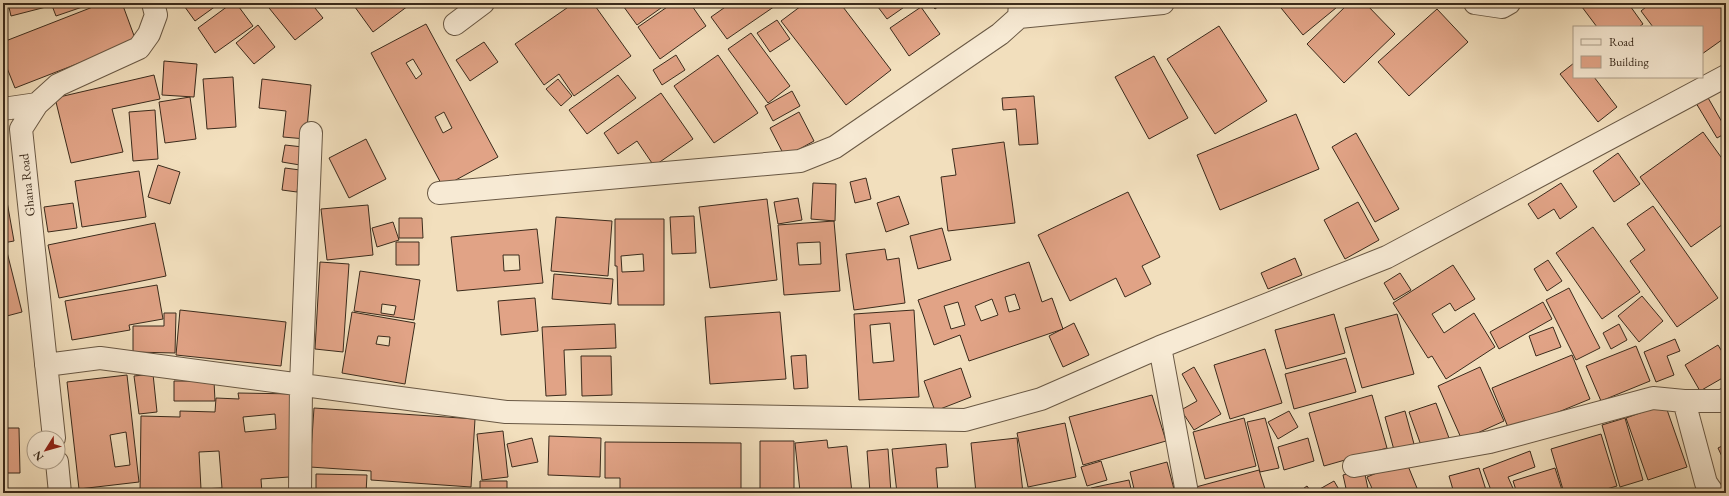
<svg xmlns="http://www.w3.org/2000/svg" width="1729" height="496" viewBox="0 0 1729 496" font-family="'EB Garamond',serif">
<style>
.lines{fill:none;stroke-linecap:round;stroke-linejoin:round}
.stream{stroke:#758372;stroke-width:8}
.building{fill:#e1a386;stroke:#3b2b1c;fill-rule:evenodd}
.minor-casing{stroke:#695844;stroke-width:24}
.minor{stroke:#f7ead4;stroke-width:22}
.labels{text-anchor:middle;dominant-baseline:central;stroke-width:4;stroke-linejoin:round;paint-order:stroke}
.street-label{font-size:13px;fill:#3b2b1c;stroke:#f7ead4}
</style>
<rect width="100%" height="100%" fill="#f2dfbd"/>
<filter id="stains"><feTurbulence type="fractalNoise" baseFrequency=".005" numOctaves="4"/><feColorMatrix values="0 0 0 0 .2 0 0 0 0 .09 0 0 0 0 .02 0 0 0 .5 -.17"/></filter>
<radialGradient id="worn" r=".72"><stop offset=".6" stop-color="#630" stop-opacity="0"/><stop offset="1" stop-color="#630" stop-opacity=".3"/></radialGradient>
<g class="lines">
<path class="stream" d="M417,493H428"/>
</g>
<path class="building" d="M8,3H45L46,7L11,16Z
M51,3H94L56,16Z
M103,3H122L136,41L15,88L3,58V42Z
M182,3H220L195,21Z
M232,3H236L253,26L215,53L198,28Z
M265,3H311L323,18L295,40Z
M352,3H412L373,32Z
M574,3H593L631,56L574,96L559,74L544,85L515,44Z
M621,3H668L637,25Z
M673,3H690L706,26L660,59L638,27Z
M731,3H777L778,4L727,39L711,17Z
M805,3H840L891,70L846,105L781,21Z
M875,3H910L887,19Z
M930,3H943L935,9Z
M1277,3H1342L1303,35Z
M1349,3H1365L1395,34L1344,83L1307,44Z
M1579,3H1628L1643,24L1639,27H1597Z
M1651,3H1726V37L1702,54V27H1653L1641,11Z
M921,7L940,34L909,56L890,28Z
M1437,9L1468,42L1409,96L1378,62Z
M777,20L790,39L770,52L757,33Z
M426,24L498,157L443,187L371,53ZM413,59L422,74L416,79L406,63ZM444,112L452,128L443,133L435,117Z
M258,25L275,47L254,64L236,43Z
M1219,26L1267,101L1215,134L1167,59Z
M751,33L790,86L768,103L728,49Z
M484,42L498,62L470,81L456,60Z
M676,55L685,70L662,85L653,70Z
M718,55L758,113L714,143L674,86Z
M1154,56L1188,118L1149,139L1115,77Z
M164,61L197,64L194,97L162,95Z
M1574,63V77H1594L1617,107L1598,122L1560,74Z
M154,75L160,99L112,109L123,152L71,163L55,98Z
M618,75L636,98L587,134L569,110Z
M233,77L236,127L207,129L203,79Z
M262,79L311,85L306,139L283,137L286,111L259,108Z
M558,79L572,96L561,106L546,89Z
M792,91L800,106L773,121L765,106Z
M661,93L693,139L654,166L637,141L618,154L604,133Z
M1034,96L1038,144L1019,145L1016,109L1003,110L1002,98Z
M1707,96L1726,129V133L1717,138L1696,103Z
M190,97L196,139L165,143L159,102Z
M155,110L158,159L133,161L129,112Z
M799,112L814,141L785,157L770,128Z
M1296,114L1319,169L1220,210L1197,155Z
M1703,132L1726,164V222L1691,247L1640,177Z
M1356,133L1399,209L1375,222L1332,147Z
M366,139L386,179L349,198L329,158Z
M1004,142L1015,223L948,231L941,177L956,175L952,149Z
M285,145L303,147L300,165L282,162Z
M1618,153L1640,184L1614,202L1593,171Z
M158,165L180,172L170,204L148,197Z
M285,168L300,170L297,192L282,190Z
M139,171L146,217L82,227L75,181Z
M866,178L871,199L855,203L850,182Z
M3,179L14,241L3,243Z
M813,183L836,184L835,221L811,219Z
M1561,183L1577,207L1560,219L1554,209L1538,219L1528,204Z
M1128,192L1160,257L1142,266L1151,284L1125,297L1116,278L1070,301L1038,235Z
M899,196L909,224L886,232L877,203Z
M798,198L802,220L778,224L774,202Z
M767,199L777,280L710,288L699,207Z
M1358,202L1379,240L1345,259L1324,220Z
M73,203L77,228L48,232L44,207Z
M368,205L373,255L327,260L321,209Z
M1653,206L1718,298L1677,327L1630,261L1645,250L1627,224Z
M694,216L696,253L672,254L670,217Z
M556,217L612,221L608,276L551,271Z
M399,218H422L423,238H399Z
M615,219H664V305H618L617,266H615ZM643,254L644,271L622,272L621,256Z
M834,221L840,291L784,295L778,225ZM820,242L821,264L799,265L797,243Z
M393,222L399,240L377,247L372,228Z
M155,223L166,276L59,298L48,245Z
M1593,227L1640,292L1602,319L1556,253Z
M942,228L951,260L918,269L910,236Z
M537,229L543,283L457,291L451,237ZM503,255H519L520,270L504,271Z
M396,242H419V265H396Z
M885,249L887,260L899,258L905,303L854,310L846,254Z
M7,252L22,312L3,317V253Z
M1295,258L1302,275L1268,289L1261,273Z
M1548,260L1562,281L1547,291L1534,269Z
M320,262L349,264L343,352L315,349Z
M1029,262L1042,302L1052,298L1063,329L969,361L960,335L934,345L918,300ZM1015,294L1020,309L1009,312L1005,297ZM992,299L998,315L981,321L975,306ZM958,302L965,325L951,329L944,306Z
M1453,265L1475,299L1455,311L1450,303L1432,314L1444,333L1474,313L1495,347L1446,379L1432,356L1428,358L1393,303Z
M360,271L420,280L414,320L354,311ZM382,304L396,306L394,315L381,313Z
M1400,273L1411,290L1394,300L1384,283Z
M554,274L613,279L611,304L552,299Z
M157,285L163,319L129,325L130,330L72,340L65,301Z
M1569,288L1600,348L1576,360L1546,300Z
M1642,296L1663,321L1639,342L1618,316Z
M535,298L538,331L501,335L498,301Z
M1543,302L1552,319L1499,349L1490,332Z
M180,310L286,322L281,366L176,355Z
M914,310L919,397L859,400L854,314ZM890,323L894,361L873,363L870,325Z
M352,312L415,323L405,384L342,373ZM378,336L390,337L389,346L376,344Z
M780,312L786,379L710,384L705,317Z
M164,313H176L175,353L133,352V326H164Z
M1334,314L1345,353L1286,369L1275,330Z
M1397,314L1414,374L1362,388L1345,328Z
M1074,323L1089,355L1063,367L1049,336Z
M615,324L616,348L564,350L566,395L546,396L542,327Z
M1619,324L1627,340L1611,349L1603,333Z
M1553,327L1561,347L1536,356L1529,336Z
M1675,339L1680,351L1667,356L1674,375L1656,382L1644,352Z
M1718,345L1726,358V376L1700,391L1685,365Z
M1636,346L1650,381L1601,401L1586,366Z
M1265,349L1282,403L1230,419L1214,365Z
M806,355L808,388L794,389L791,356Z
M1572,355L1590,399L1510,432L1492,388Z
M581,356H611L612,395L582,396Z
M1346,358L1356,392L1294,409L1285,374Z
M1194,367L1221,414L1194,430L1181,410L1197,401L1182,374Z
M1480,367L1504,421L1462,440L1438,386Z
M961,368L971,397L935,411L924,381Z
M153,374L157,412L139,414L134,376Z
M127,375L139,482L79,489L67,382ZM126,432L130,465L115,467L110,435Z
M174,381H214L215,401H174Z
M238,393L297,394L290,493L289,477L261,479L262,493H140L141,416L180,417V411L215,412L216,398L239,399ZM275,414L276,429L245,432L243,417ZM219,451L222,488L201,489L199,452Z
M1152,395L1166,441L1083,465L1069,417Z
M1372,395L1387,448L1324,466L1309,413Z
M1436,403L1449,438L1422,448L1409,412Z
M1665,404L1687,467L1648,480L1626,418Z
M314,408L475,419L471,487L371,480V471L310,467Z
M1289,411L1298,427L1278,439L1268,422Z
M1405,411L1414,444L1394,450L1385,417Z
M1244,418L1256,466L1205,479L1193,432Z
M1265,418L1279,468L1260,472L1247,422Z
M1625,418L1643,480L1620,487L1602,425Z
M1065,423L1076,477L1028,487L1017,433Z
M3,428H19L20,473H3Z
M503,431L508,477L482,480L477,434Z
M1601,434L1617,486L1593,493H1564L1551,449Z
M549,436L601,438L600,477L548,475Z
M532,438L538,462L512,467L507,444Z
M1017,438L1023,493H976L971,443Z
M1308,438L1314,461L1284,470L1278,447Z
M827,440L828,448L847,446L852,493H822V490L800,492L795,443Z
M760,441H794V493H760Z
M605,442L741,443V493H620V478H605Z
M946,444L948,467L936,468L938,493H897L892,449Z
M1726,444V465L1718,448Z
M888,449L891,493H870L867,451Z
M1530,451L1535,467L1508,477L1515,493H1492L1483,469Z
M1101,461L1107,480L1087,486L1081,467Z
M1406,461L1419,493H1374L1367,477Z
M1167,462L1175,493H1135L1130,472Z
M1479,468L1487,493H1454L1449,476Z
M1555,468L1563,493H1517L1513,481Z
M1259,470L1265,489L1251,493H1197L1196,487Z
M1364,470L1369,493H1347L1343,475Z
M316,474L367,475L366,493H316Z
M1129,480L1132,493H1092L1091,488Z
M480,481H507V493H480Z
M1334,481L1341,493H1320L1318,490Z
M1307,486L1312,493H1297Z"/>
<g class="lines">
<defs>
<path id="minor" d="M1475,3L1502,7L1509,3
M1019,17L1163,3
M455,24L483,3
M3,109L37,104
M439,193L800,161L835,147L1000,34L1019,17L1020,3
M1160,347L1187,493
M46,365L100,358L506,412L965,420L1041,399L1160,347L1387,257L1726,76
M1684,401L1706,483L1713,493
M54,438L21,129L37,104L58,85L139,48L149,34L156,15L153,3
M57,462L60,493
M1354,466L1490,442L1653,398L1684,401H1722L1726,399
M300,493L301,385L311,133"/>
</defs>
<use href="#minor" class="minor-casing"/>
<use href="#minor" class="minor"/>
</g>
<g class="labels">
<g class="street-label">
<text transform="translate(27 185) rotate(-96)">Ghana Road</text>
</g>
</g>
<rect width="1729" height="496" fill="none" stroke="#f2dfbd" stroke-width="16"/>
<rect x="4" y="4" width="1721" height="488" fill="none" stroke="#3b2b1c" stroke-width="2"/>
<rect x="8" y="8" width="1713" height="480" fill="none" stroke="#3b2b1c"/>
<rect x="1573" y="26" width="130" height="52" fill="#f7ead4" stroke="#ac9e8a"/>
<rect x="1581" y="39" width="20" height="6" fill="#f7ead4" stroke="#ac9e8a"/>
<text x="1609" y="46" font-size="12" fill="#3b2b1c">Road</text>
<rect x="1581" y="56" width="20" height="12" fill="#e1a386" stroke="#ac9e8a"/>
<text x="1609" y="66" font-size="12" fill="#3b2b1c">Building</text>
<g transform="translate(46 450) rotate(233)"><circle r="19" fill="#f7ead4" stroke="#ac9e8a"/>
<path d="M0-3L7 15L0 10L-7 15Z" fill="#8f2418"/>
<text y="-6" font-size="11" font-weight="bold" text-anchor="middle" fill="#3b2b1c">N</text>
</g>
<rect width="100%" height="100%" filter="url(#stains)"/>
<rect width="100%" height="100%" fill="url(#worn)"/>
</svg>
